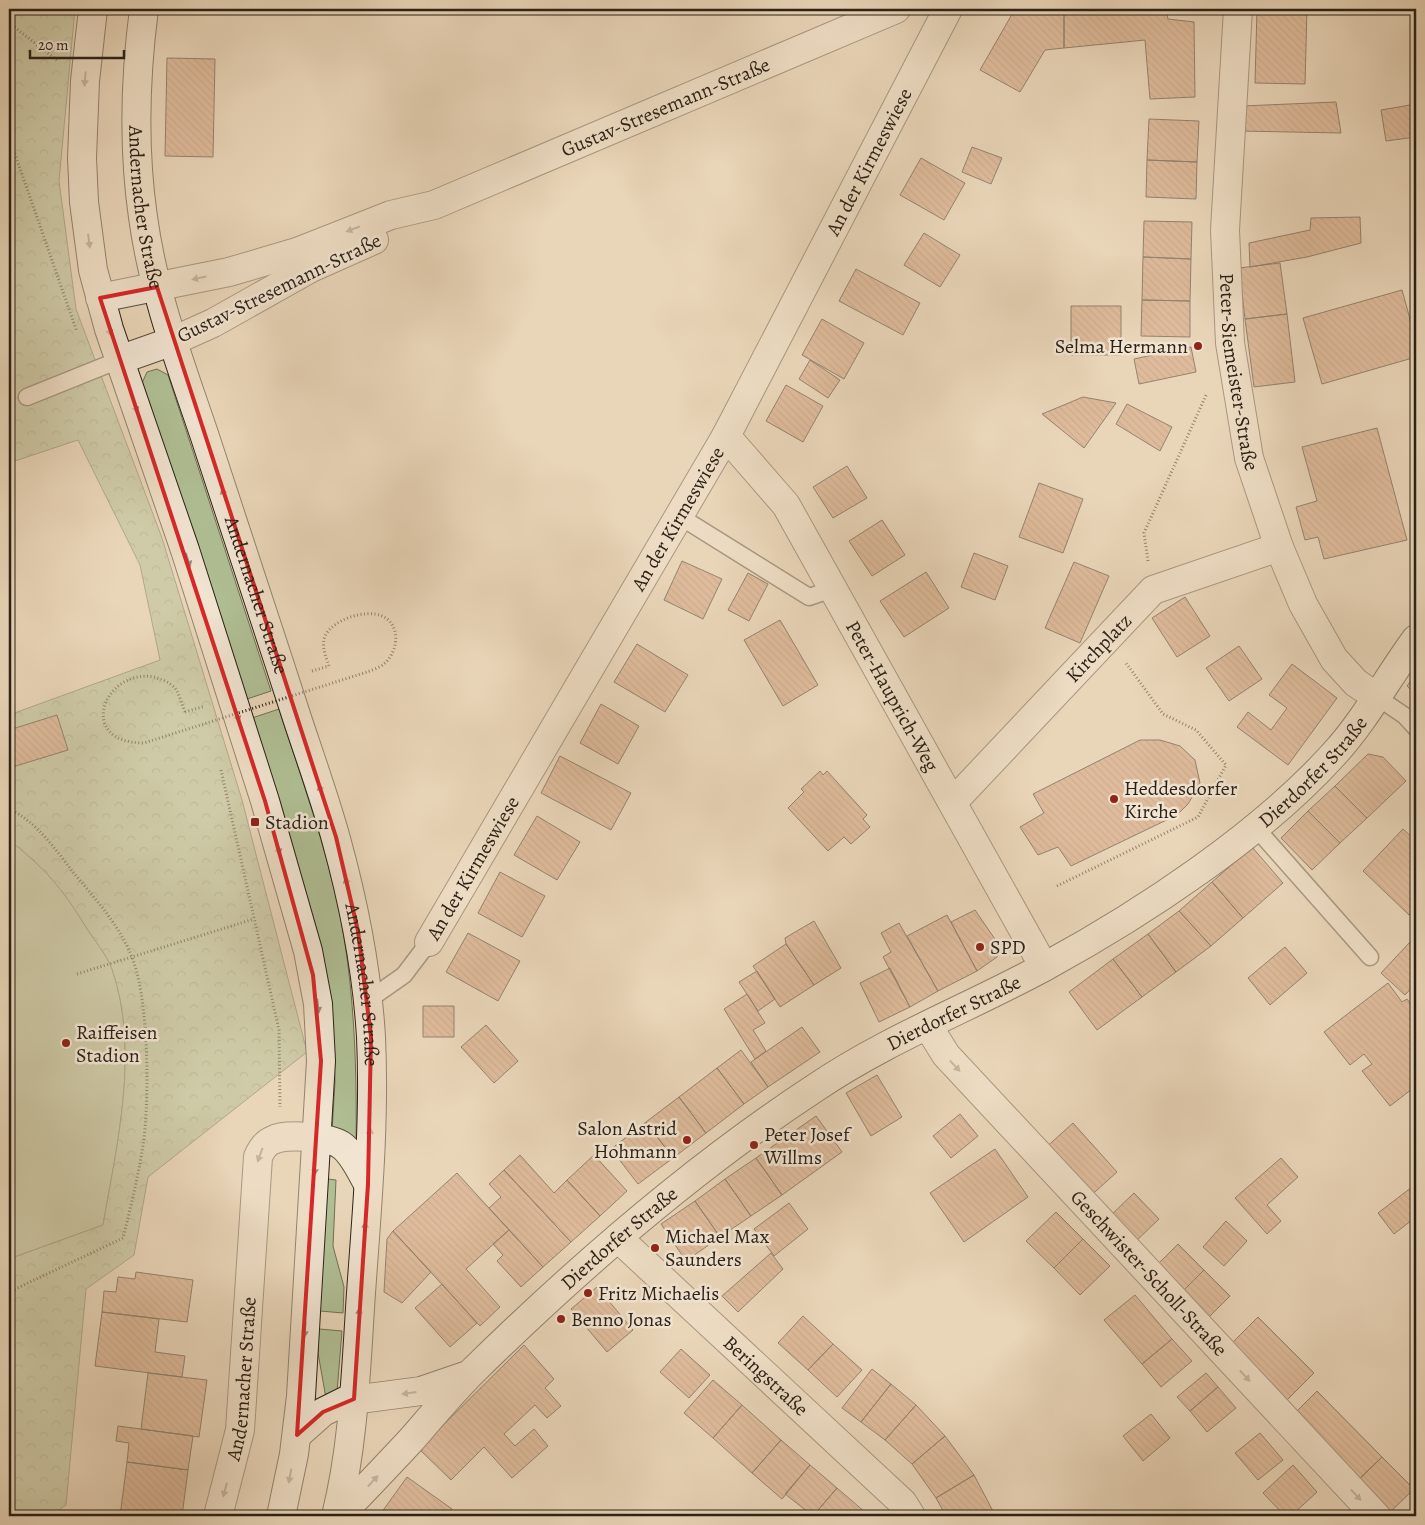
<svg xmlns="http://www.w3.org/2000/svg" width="1425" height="1525" viewBox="0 0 1425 1525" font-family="Alegreya,serif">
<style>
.green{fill:#b0bf94;stroke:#6e7056}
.forest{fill:url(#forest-crowns);stroke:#6e7056}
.building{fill:url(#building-back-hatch);stroke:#2b2118}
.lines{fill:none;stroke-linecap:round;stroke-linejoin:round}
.lane-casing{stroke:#5a4e40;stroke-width:19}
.street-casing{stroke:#5a4e40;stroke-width:30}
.secondary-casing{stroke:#2b2118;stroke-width:30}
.path{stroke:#2b2118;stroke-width:3;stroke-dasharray:1 2.5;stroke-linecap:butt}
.lane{stroke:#f1e4d1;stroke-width:16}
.street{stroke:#f1e4d1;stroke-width:28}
.secondary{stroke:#f1e4d1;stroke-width:28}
.path-bridge{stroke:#2b2118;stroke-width:3;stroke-dasharray:1 2.5;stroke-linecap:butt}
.oneway{fill:#988c7e}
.marked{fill:none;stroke:#d62828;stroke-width:4;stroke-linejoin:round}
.poi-dot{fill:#8f2418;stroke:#f1e4d1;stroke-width:2}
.labels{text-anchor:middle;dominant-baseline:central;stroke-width:5;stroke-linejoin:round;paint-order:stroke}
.street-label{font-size:20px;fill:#2b2118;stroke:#f1e4d1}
.poi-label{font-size:20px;fill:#2b2118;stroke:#f1e4d1;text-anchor:start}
</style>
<defs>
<pattern id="forest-crowns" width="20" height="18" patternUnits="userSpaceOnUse" patternTransform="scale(1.25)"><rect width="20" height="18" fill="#b0bf94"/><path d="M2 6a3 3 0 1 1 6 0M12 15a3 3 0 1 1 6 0" fill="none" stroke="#8f9b78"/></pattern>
<pattern id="building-back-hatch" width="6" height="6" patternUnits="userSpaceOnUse" patternTransform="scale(1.25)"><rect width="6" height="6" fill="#d29c79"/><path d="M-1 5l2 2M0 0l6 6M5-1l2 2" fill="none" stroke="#ab7f62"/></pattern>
</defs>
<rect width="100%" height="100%" fill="#e9d6b8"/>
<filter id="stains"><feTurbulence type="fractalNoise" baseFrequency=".004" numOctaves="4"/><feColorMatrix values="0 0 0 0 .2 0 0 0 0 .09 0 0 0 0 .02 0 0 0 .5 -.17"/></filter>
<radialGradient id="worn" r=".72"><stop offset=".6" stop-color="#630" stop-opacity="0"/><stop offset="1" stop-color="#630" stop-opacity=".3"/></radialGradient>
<path class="green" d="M157,369L168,375L271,691L244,700L142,383L147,372Z
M279,709C301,778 327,848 341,920C355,997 357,1073 356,1151L332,1132L335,1081L333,1038L317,931L249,719Z
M9,840C45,868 62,888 86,927C94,940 107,955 112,969C140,1050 117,1144 103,1225L9,1259Z
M327,1179L336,1180L333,1246L344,1287L343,1313L320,1311Z
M319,1329L342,1331L336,1404H327L318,1353Z"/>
<path class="forest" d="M9,9H75L59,181L76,309L162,538L242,800L307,1052L148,1177L134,1255L86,1289L66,1505L50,1516H9V1259L103,1225C117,1144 140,1050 112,969C107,955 94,940 86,927C62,888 45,868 9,840V715L160,660L140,565L78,440L9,463Z"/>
<path class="building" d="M1015,9H1064V48L1045,50L1020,92L980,70Z
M1064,9H1166L1168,19L1194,22L1195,97L1150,99L1145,40L1064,48Z
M1257,9H1307L1305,84L1255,83Z
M167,58L215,59L213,157L165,156Z
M1336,102L1341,133L1239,131L1242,106Z
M1416,104V137L1386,141L1381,110Z
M1149,119L1199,121L1197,162L1147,160Z
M972,147L1002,158L991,184L962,172Z
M921,158L965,183L944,220L900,195Z
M1147,160L1197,162L1196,199L1146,197Z
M1360,217L1361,243L1307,257L1250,267L1249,243L1310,230L1311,218Z
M1144,221L1192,222L1191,259L1143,257Z
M924,233L960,255L940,287L904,265Z
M1143,257L1191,259L1190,301L1142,300Z
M1280,263L1287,314L1245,319L1239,268Z
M856,269L920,303L903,335L839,301Z
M1402,290L1413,330L1416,329V357L1322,384L1303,318Z
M1142,300L1190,301V337L1141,336Z
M1071,306H1121V355H1071Z
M1287,314L1295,382L1254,387L1245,319Z
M822,319L864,343L844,379L802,355Z
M1191,347L1196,372L1139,384L1134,359Z
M810,360L840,380L828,398L799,379Z
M786,385L823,406L803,442L766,421Z
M1083,397L1116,403L1084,448L1042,414Z
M1127,404L1172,427L1160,451L1116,424Z
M1377,428L1407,540L1324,559L1318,537L1305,540L1296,507L1317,501L1302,447Z
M847,466L867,498L833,518L813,487Z
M1039,483L1083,499L1063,553L1019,537Z
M882,520L905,555L872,576L849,541Z
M974,553L1008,566L995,600L961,587Z
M682,561L722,579L703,619L664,600Z
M1074,562L1109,576L1080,643L1045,628Z
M926,572L949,608L904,637L880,601Z
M748,573L768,584L749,621L728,610Z
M1185,597L1210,636L1177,657L1152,618Z
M780,620L818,685L783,706L744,640Z
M637,644L688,675L665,712L614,682Z
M1239,646L1262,679L1229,701L1206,668Z
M1292,664L1337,698L1288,765L1237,727L1248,712L1271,730L1287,708L1269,695Z
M1416,674V695L1407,686Z
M601,704L639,726L618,764L580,743Z
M57,715L68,750L9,768V730Z
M1140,740H1160L1180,746L1195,760L1200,783L1188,804L1177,815L1071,866L1058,847L1038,855L1020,827L1044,813L1033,794Z
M1368,754L1383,757L1406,781L1367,818L1335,786Z
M560,756L631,793L611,830L541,793Z
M820,771L823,775L827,771L867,815L863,819L870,827L851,844L844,837L828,851L788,808L804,792L801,789Z
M1335,786L1367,818L1340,843L1308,811Z
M1308,811L1340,843L1312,870L1281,838Z
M537,816L580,842L557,880L514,855Z
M1403,829L1416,841V907L1409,915L1363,871Z
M1252,847L1283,883L1243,918L1212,882Z
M500,872L545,896L522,937L478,913Z
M1212,882L1243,918L1211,946L1179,911Z
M975,910L999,945L997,957L977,971L951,922Z
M1179,911L1211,946L1176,972L1148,934Z
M947,915L977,971L938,991L907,936Z
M814,921L841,968L814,985L786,944L785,938Z
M899,923L938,991L910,1007L883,957L891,952L881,933Z
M468,933L520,961L498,1001L446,972Z
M1148,934L1176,972L1142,997L1113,959Z
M1410,942L1416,948V983L1405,995L1381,973Z
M786,944L814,985L780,1007L753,966Z
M1285,947L1307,973L1270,1005L1248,978Z
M1113,959L1142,997L1097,1030L1069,992Z
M890,968L910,1007L879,1022L860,983Z
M757,971L775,999L758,1011L739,982Z
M1388,983L1402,1002L1407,999L1416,1011V1086L1390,1106L1362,1071L1372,1064L1364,1054L1350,1065L1324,1032Z
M747,994L765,1023L753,1030L766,1051L755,1059L724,1009Z
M423,1006H454V1037H423Z
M486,1025L518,1061L494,1083L461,1047Z
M802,1027L820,1052L768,1087L751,1062Z
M741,1050L768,1087L744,1104L717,1068Z
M717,1068L744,1104L706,1133L679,1097Z
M877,1075L902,1117L871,1136L846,1093Z
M679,1097L706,1133L673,1158L646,1122Z
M960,1114L978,1136L951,1158L933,1136Z
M816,1116L842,1152L782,1195L756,1158Z
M646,1122L673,1158L638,1184L611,1149Z
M1073,1123L1117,1172L1086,1200L1042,1151Z
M995,1149L1028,1197L964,1242L930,1193Z
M520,1155L554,1193L567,1180L600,1216L571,1242L504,1170Z
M594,1155L627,1191L600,1216L567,1180Z
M756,1158L782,1195L751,1216L725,1179Z
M1281,1158L1298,1177L1267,1205L1281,1221L1267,1234L1235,1198Z
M504,1170L571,1242L543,1267L489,1208L501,1197L489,1184Z
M457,1173L509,1230L466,1269L500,1307L480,1326L393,1231Z
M725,1179L751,1216L720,1237L695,1201Z
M1416,1184V1217L1394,1234L1378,1213Z
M1134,1193L1159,1219L1132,1245L1107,1219Z
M695,1201L720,1237L686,1261L661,1224Z
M789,1203L808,1229L774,1256L754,1229Z
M1056,1212L1083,1239L1054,1268L1026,1241Z
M1226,1221L1247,1241L1224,1266L1203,1247Z
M509,1230L543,1267L521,1287L497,1261L503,1255L493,1244Z
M393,1231L431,1272L402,1303L384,1292L387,1239Z
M1083,1239L1110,1266L1080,1295L1054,1268Z
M1178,1244L1204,1270L1177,1297L1151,1271Z
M771,1253L783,1269L738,1312L722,1296Z
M1204,1270L1230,1296L1203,1323L1177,1297Z
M136,1272L193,1280L187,1322L102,1312L104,1291L116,1292L118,1277L135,1279Z
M442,1284L477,1323L450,1347L415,1308Z
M597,1287L633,1330L607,1352L571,1309Z
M1135,1295L1172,1339L1142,1364L1104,1320Z
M102,1312L159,1319L155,1352L185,1356L182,1377L95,1366Z
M803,1316L833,1344L808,1370L778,1343Z
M1258,1317L1314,1373L1281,1406L1225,1350Z
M1172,1339L1192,1361L1161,1387L1142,1364Z
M833,1344L862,1370L837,1397L808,1370Z
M524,1345L554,1379L545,1388L561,1406L547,1418L535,1405L504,1434L515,1446L534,1429L548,1446L512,1478L484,1447L451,1480L419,1449Z
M681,1349L710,1375L689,1398L660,1372Z
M872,1369L891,1384L861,1422L842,1408Z
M148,1373L207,1380L199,1437L141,1429Z
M1206,1373L1218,1387L1190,1411L1177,1397Z
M713,1380L742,1405L713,1438L684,1413Z
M891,1384L916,1405L885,1440L861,1422Z
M1218,1387L1236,1408L1207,1432L1190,1411Z
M1317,1391L1382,1457L1351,1487L1287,1421Z
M742,1405L781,1440L752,1473L713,1438Z
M916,1405L945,1436L912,1464L885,1440Z
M1151,1414L1170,1438L1143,1461L1123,1436Z
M118,1426L193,1436L188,1470L127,1462L129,1443L116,1441Z
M1260,1433L1283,1460L1258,1480L1235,1453Z
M945,1436L974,1475L936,1498L912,1464Z
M781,1440L810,1465L782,1499L752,1473Z
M1382,1457L1414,1489L1386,1516L1351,1487Z
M127,1462L188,1470L182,1516H120Z
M810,1465L837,1488L813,1516L785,1494Z
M1293,1465L1317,1492L1291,1516H1285L1263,1493Z
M974,1475L994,1513L988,1516H946L936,1498Z
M407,1477L452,1509L446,1516H379Z
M837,1488L866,1513L864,1516H813Z"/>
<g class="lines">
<defs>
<path id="lane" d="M27,397L119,360
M679,516L809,597L833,589
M1377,697L1405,716L1416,728
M1255,827L1370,957
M367,1001L404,975L429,942"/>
<g id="street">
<path id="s1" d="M1238,9L1225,230L1230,343L1249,458L1279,547L1303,604L1334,659L1356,683L1377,697"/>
<path id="s2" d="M100,298L229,272L297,252L391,215L434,205L896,9"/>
<path d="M119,360L173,341L213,323L311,268L374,240"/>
<path id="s3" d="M726,436L786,505L1044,967"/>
<path id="s4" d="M953,802L1153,590L1279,547"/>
<path id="s5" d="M429,942L726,436L948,9"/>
<path id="s6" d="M928,1026L946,1055L1376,1516"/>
<path id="s7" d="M618,1238L903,1503L911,1516"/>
<path id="s8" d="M218,1516L240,1430L258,1157C261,1150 265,1143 273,1140C286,1133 329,1137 341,1145C353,1153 361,1172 368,1184"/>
</g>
<g id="secondary">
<path d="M93,9L85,81L82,158L84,202L93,270L109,329L185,550L265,801L308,951L318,1004L321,1061L301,1396L294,1454L281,1516"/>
<path id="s9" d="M144,9C135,78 133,148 143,217C153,292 180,363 204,434C235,529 267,625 298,721C311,760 325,799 336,839C354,904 367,970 371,1037C375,1122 367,1208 361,1293C356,1367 354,1444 336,1516"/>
<path d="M297,1435L323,1412L345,1401L421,1391L465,1376"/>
<path id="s10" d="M339,1516C363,1491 388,1465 412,1439C432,1416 452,1392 473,1371C577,1269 693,1168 815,1088C887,1039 969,1008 1046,966C1143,913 1260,836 1334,754C1366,719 1388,677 1416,639"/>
</g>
</defs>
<use href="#lane" class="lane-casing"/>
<use href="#street" class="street-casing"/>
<use href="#secondary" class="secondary-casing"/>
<path class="path" d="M9,23L58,61
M9,137L77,332
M1148,561L1144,533L1207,393
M312,671L329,666
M185,712L205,706
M221,770L279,1030L280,1107
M9,809C35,820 56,850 73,872C96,900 123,929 134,963C149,1006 150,1107 142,1152C137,1181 130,1210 123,1238L9,1292
M1057,886L1198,817L1226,765L1196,730L1163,714L1126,663
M77,974L254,919"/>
<use href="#lane" class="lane"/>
<use href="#street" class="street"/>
<use href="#secondary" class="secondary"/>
<path class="path-bridge" d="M185,712C182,705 180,697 177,691C172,683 162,679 154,677C104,668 75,743 144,743L367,672C372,670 379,668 384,664C398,652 402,625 382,616C366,609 333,619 325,636C321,646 326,657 329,666"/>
</g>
<defs><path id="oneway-solid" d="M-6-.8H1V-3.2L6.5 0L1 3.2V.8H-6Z" transform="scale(1.25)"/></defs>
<g class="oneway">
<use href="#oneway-solid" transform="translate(85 79) rotate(95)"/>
<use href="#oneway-solid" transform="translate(353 229) rotate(159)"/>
<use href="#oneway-solid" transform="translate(89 241) rotate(83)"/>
<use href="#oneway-solid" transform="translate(199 278) rotate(168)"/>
<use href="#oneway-solid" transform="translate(109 329) rotate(73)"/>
<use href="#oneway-solid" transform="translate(135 406) rotate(71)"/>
<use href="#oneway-solid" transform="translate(224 495) rotate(-108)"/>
<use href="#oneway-solid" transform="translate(188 560) rotate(72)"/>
<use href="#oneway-solid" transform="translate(237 715) rotate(72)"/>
<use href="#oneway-solid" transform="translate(321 791) rotate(-108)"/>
<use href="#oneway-solid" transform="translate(278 848) rotate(74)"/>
<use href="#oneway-solid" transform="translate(347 884) rotate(-104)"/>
<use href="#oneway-solid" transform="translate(318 1006) rotate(83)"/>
<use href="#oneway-solid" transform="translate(955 1066) rotate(47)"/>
<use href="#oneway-solid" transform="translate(370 1135) rotate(-87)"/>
<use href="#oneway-solid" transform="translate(260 1155) rotate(110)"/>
<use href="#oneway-solid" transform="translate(315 1168) rotate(93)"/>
<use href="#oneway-solid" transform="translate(365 1229) rotate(-86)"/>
<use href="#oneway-solid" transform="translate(359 1315) rotate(-86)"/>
<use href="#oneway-solid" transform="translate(305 1330) rotate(94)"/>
<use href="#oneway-solid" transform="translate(1245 1376) rotate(47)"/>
<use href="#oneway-solid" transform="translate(409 1393) rotate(172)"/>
<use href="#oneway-solid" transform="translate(290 1476) rotate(100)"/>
<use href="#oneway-solid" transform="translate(373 1481) rotate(-47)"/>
<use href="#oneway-solid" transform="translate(225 1490) rotate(105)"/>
<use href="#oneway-solid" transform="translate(1356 1495) rotate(47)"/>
</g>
<path d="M0 0H1425V1525H0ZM157,287L336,837L358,931L371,1037L368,1184L354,1399L323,1412L297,1435L321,1061L313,975L265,801L100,298Z" fill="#e9d6b8" fill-opacity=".55" fill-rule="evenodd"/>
<path class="marked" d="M157,287L336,837L358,931L371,1037L368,1184L354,1399L323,1412L297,1435L321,1061L313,975L265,801L100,298Z"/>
<g class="poi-dot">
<circle cx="1198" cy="346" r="5"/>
<circle cx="1114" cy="799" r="5"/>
<rect x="250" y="817" width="10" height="10" rx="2.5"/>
<circle cx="980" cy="947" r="5"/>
<circle cx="66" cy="1043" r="5"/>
<circle cx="687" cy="1140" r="5"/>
<circle cx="754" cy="1145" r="5"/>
<circle cx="655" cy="1248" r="5"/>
<circle cx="588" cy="1293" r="5"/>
<circle cx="561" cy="1319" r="5"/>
</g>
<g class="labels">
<g class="street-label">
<text stroke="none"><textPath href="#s2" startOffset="599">Gustav-Stresemann-Straße</textPath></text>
<text stroke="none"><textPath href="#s5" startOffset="896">An der Kirmeswiese</textPath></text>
<text stroke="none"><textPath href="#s9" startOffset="199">Andernacher Straße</textPath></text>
<text transform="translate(279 288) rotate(-26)">Gustav-Stresemann-Straße</text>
<text stroke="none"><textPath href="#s1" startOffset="364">Peter-Siemeister-Straße</textPath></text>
<text stroke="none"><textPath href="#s5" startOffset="491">An der Kirmeswiese</textPath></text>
<text stroke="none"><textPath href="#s9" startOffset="604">Andernacher Straße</textPath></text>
<text stroke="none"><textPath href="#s4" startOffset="212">Kirchplatz</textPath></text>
<text stroke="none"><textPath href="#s3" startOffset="310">Peter-Hauprich-Weg</textPath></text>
<text stroke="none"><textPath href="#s10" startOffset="1235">Dierdorfer Straße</textPath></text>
<text stroke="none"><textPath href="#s5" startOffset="86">An der Kirmeswiese</textPath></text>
<text stroke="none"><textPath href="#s9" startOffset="1009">Andernacher Straße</textPath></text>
<text stroke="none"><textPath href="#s10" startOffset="800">Dierdorfer Straße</textPath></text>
<text stroke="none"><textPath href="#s10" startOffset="395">Dierdorfer Straße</textPath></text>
<text stroke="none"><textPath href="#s6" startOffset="332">Geschwister-Scholl-Straße</textPath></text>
<text stroke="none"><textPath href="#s7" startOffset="202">Beringstraße</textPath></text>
<text stroke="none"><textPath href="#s8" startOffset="140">Andernacher Straße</textPath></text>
</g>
<g class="poi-label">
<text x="1188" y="346" text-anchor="end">Selma Hermann</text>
<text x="1124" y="788">Heddesdorfer<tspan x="1124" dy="23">Kirche</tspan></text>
<text x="265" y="822">Stadion</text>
<text x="990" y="947">SPD</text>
<text x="76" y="1032">Raiffeisen<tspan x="76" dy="23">Stadion</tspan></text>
<text x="677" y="1128" text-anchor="end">Salon Astrid<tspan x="677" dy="23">Hohmann</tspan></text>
<text x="764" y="1134">Peter Josef<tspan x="764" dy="23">Willms</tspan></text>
<text x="665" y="1236">Michael Max<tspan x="665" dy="23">Saunders</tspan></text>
<text x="598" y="1293">Fritz Michaelis</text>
<text x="571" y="1319">Benno Jonas</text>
</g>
</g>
<rect width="1425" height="1525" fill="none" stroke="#e9d6b8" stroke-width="30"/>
<rect x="10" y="10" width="1405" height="1505" fill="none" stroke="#2b2118" stroke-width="2.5"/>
<rect x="15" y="15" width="1395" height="1495" fill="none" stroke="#2b2118"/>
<path d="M30 50v8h94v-8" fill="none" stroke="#2b2118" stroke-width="2.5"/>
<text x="38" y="50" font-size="15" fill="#2b2118" stroke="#f1e4d1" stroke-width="4" paint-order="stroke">20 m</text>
<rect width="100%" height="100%" filter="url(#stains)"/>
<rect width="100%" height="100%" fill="url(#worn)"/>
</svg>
